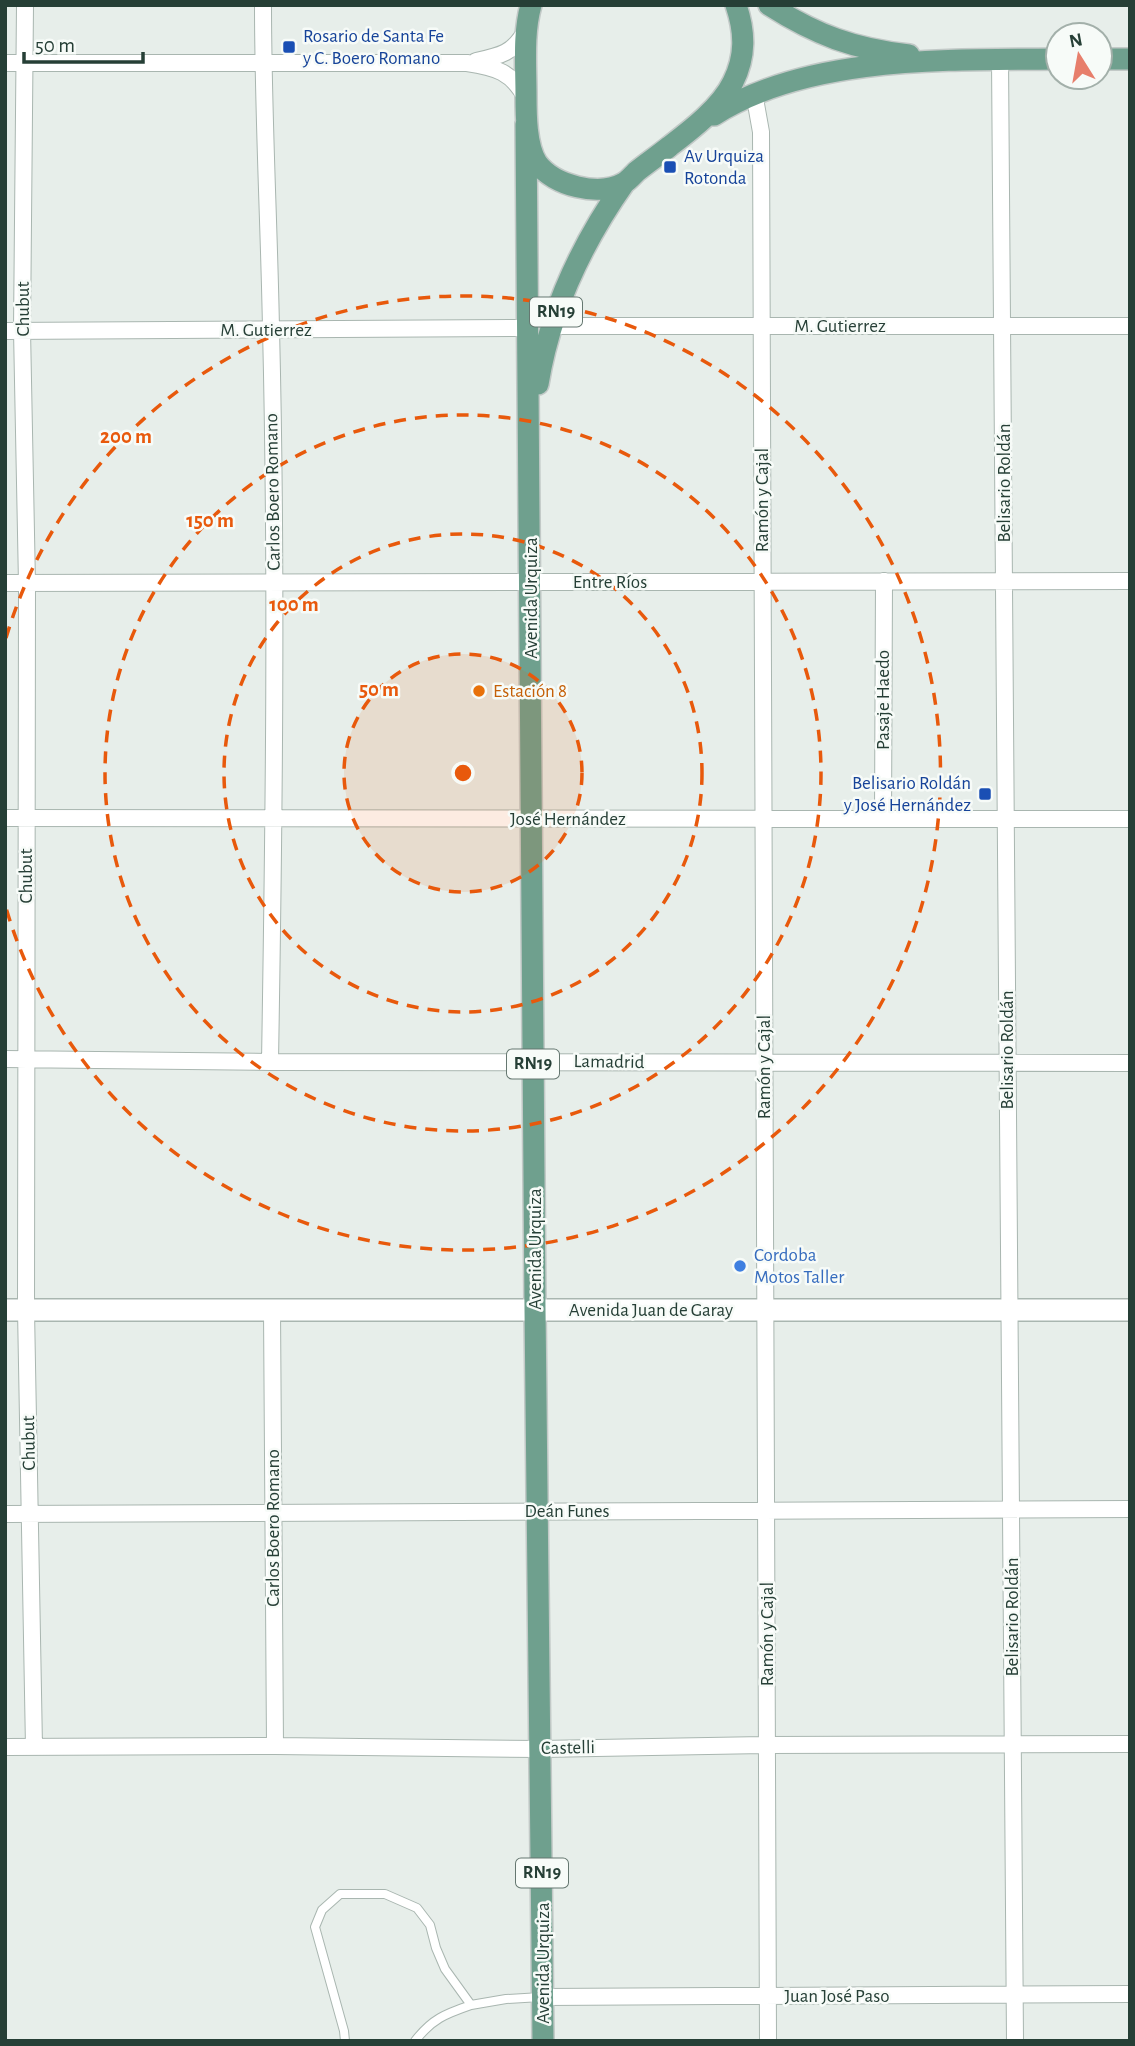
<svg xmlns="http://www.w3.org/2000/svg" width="1135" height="2046" viewBox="0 0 1135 2046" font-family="'Alegreya Sans',sans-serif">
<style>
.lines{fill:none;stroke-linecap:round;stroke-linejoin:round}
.service-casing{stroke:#a9b6b0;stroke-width:10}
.minor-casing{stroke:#a9b6b0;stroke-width:18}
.tertiary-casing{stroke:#a9b6b0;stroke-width:24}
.primary-casing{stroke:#c2c9c7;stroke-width:24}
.service{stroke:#fff;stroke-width:8}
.minor{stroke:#fff;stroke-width:16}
.tertiary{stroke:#fff;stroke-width:21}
.primary{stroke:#6fa08e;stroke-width:21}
.ring{fill:none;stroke:#e8590c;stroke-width:3.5;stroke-dasharray:12 9}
.transit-dot{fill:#1a4fb4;stroke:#f7fbf8;stroke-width:2.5}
.food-dot{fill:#e8710a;stroke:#f7fbf8;stroke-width:2.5}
.shop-dot{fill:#3f7fe0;stroke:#f7fbf8;stroke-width:2.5}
.labels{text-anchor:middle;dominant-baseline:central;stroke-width:5;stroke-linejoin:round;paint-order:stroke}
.shield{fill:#f7fbf8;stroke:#657770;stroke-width:2}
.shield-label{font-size:18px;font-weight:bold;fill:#263f36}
.transit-label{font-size:19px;fill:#164399;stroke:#f7fbf8;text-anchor:start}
.street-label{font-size:19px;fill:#263f36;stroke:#f7fbf8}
.food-label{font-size:19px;fill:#c56008;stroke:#f7fbf8;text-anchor:start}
.shop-label{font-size:19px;fill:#366cbe;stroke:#f7fbf8;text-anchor:start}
.centre{fill:#e8590c;stroke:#f7fbf8;stroke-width:3.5}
.ring-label{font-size:21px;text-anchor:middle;font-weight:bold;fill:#e8590c;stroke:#f7fbf8;stroke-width:5;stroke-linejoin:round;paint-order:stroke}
</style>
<rect width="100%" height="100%" fill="#e7eeea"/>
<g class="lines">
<defs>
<path id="service" d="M471,2005L506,1999L541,1997
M345,2041L344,2031L315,1927L322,1910L340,1894H385L417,1908L430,1925L436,1948L445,1969L471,2005C445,2014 432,2019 415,2041"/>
<path id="minor" d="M25,5L22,330L27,584L26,1310L34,1747
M263,5C263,113 269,221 271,329C277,573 274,818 270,1062
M1000,59L1015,2041
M476,61C500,56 514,53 526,30
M5,63H467C495,67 513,72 526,99
M754,93L761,132L768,2041
M551,326H1130
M5,331L527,328
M5,583L1130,581
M5,818L1130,819
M883,819L884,581
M5,1059L270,1062L1130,1063
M272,1310L275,1746
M5,1514L1130,1509
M5,1747L275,1746L540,1749L767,1745L1130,1744
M544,1997L1130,1994"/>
<path id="tertiary" d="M5,1310H1130"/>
<path id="primary" d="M531,5C523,34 526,65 526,95C526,114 526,146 537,163C554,186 599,197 624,183C629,180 632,176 636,172C647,163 659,155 670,146C691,130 721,107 733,82C746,56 745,32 736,5
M769,5C816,35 854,49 909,55
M1100,59H1130
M714,115C809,55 949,60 1058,59
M526,124L535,1309L543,2041
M538,384C550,310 582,243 625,182"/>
</defs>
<use href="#service" class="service-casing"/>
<use href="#minor" class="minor-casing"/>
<use href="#tertiary" class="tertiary-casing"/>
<use href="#primary" class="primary-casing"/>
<use href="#service" class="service"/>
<use href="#minor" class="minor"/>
<use href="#tertiary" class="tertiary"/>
<use href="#primary" class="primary"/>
</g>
<circle cx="463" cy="773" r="119" fill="#e8590c" fill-opacity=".12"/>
<g class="ring">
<circle cx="463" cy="773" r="119"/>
<circle cx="463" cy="773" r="239"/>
<circle cx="463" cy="773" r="358"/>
<path d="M6 638A477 477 0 1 1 6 908"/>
</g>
<g class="transit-dot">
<rect x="282" y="40" width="14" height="14" rx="3.5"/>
<rect x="663" y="160" width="14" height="14" rx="3.5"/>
<rect x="978" y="787" width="14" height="14" rx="3.5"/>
</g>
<circle class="food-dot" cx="479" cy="691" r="7"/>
<circle class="shop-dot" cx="740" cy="1266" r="7"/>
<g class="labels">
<g class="shield">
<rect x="530" y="297.5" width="52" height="29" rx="5"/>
<rect x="507" y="1049.5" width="52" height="29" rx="5"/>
<rect x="516" y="1858.5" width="52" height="29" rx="5"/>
</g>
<g class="shield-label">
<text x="556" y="312">RN19</text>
<text x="533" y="1064">RN19</text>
<text x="542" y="1873">RN19</text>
</g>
<g class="transit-label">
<text x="303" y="36">Rosario de Santa Fe<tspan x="303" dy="22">y C. Boero Romano</tspan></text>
<text x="684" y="156">Av Urquiza<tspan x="684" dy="22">Rotonda</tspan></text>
<text x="971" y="783" text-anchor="end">Belisario Roldán<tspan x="971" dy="22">y José Hernández</tspan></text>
</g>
<g class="street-label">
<text transform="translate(23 309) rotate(-90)">Chubut</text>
<text x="840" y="326">M. Gutierrez</text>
<text x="266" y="330">M. Gutierrez</text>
<text transform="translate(1004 483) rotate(-90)">Belisario Roldán</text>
<text transform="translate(273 492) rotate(-91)">Carlos Boero Romano</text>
<text transform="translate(762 500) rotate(-90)">Ramón y Cajal</text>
<text x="610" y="582">Entre Ríos</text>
<text transform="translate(531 598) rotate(-90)">Avenida Urquiza</text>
<text transform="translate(883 700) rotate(-90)">Pasaje Haedo</text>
<text x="568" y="819">José Hernández</text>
<text transform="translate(26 876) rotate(-90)">Chubut</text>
<text transform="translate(1007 1050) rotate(-90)">Belisario Roldán</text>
<text transform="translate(609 1062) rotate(1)">Lamadrid</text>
<text transform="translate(764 1067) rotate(-90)">Ramón y Cajal</text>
<text transform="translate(535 1249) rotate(-90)">Avenida Urquiza</text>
<text x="651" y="1310">Avenida Juan de Garay</text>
<text transform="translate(29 1443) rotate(-91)">Chubut</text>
<text x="567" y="1511">Deán Funes</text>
<text transform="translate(273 1528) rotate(-90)">Carlos Boero Romano</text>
<text transform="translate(1012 1617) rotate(-90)">Belisario Roldán</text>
<text transform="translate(767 1634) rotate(-90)">Ramón y Cajal</text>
<text transform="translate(568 1748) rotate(-1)">Castelli</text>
<text transform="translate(543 1963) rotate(-90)">Avenida Urquiza</text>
<text x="837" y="1996">Juan José Paso</text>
</g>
<g class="food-label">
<text x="493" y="691">Estación 8</text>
</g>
<g class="shop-label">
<text x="754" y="1255">Cordoba<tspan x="754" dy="22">Motos Taller</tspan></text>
</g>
</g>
<circle cx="463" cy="773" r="10" class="centre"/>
<g class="ring-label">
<text x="126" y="443">200 m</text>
<text x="210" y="527">150 m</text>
<text x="294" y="611">100 m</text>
<text x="379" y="696">50 m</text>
</g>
<rect width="1135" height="2046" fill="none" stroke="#263f36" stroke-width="14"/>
<g transform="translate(1079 56) rotate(349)"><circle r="33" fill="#f7fbf8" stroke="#a3b0aa" stroke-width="2"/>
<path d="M0-5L12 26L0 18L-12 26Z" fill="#e77e6b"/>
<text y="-10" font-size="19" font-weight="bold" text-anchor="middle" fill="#263f36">N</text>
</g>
<path d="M24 52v10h119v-10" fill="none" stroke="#263f36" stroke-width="3.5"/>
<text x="35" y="52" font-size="21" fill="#263f36" stroke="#f7fbf8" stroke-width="5" paint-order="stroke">50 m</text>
</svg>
